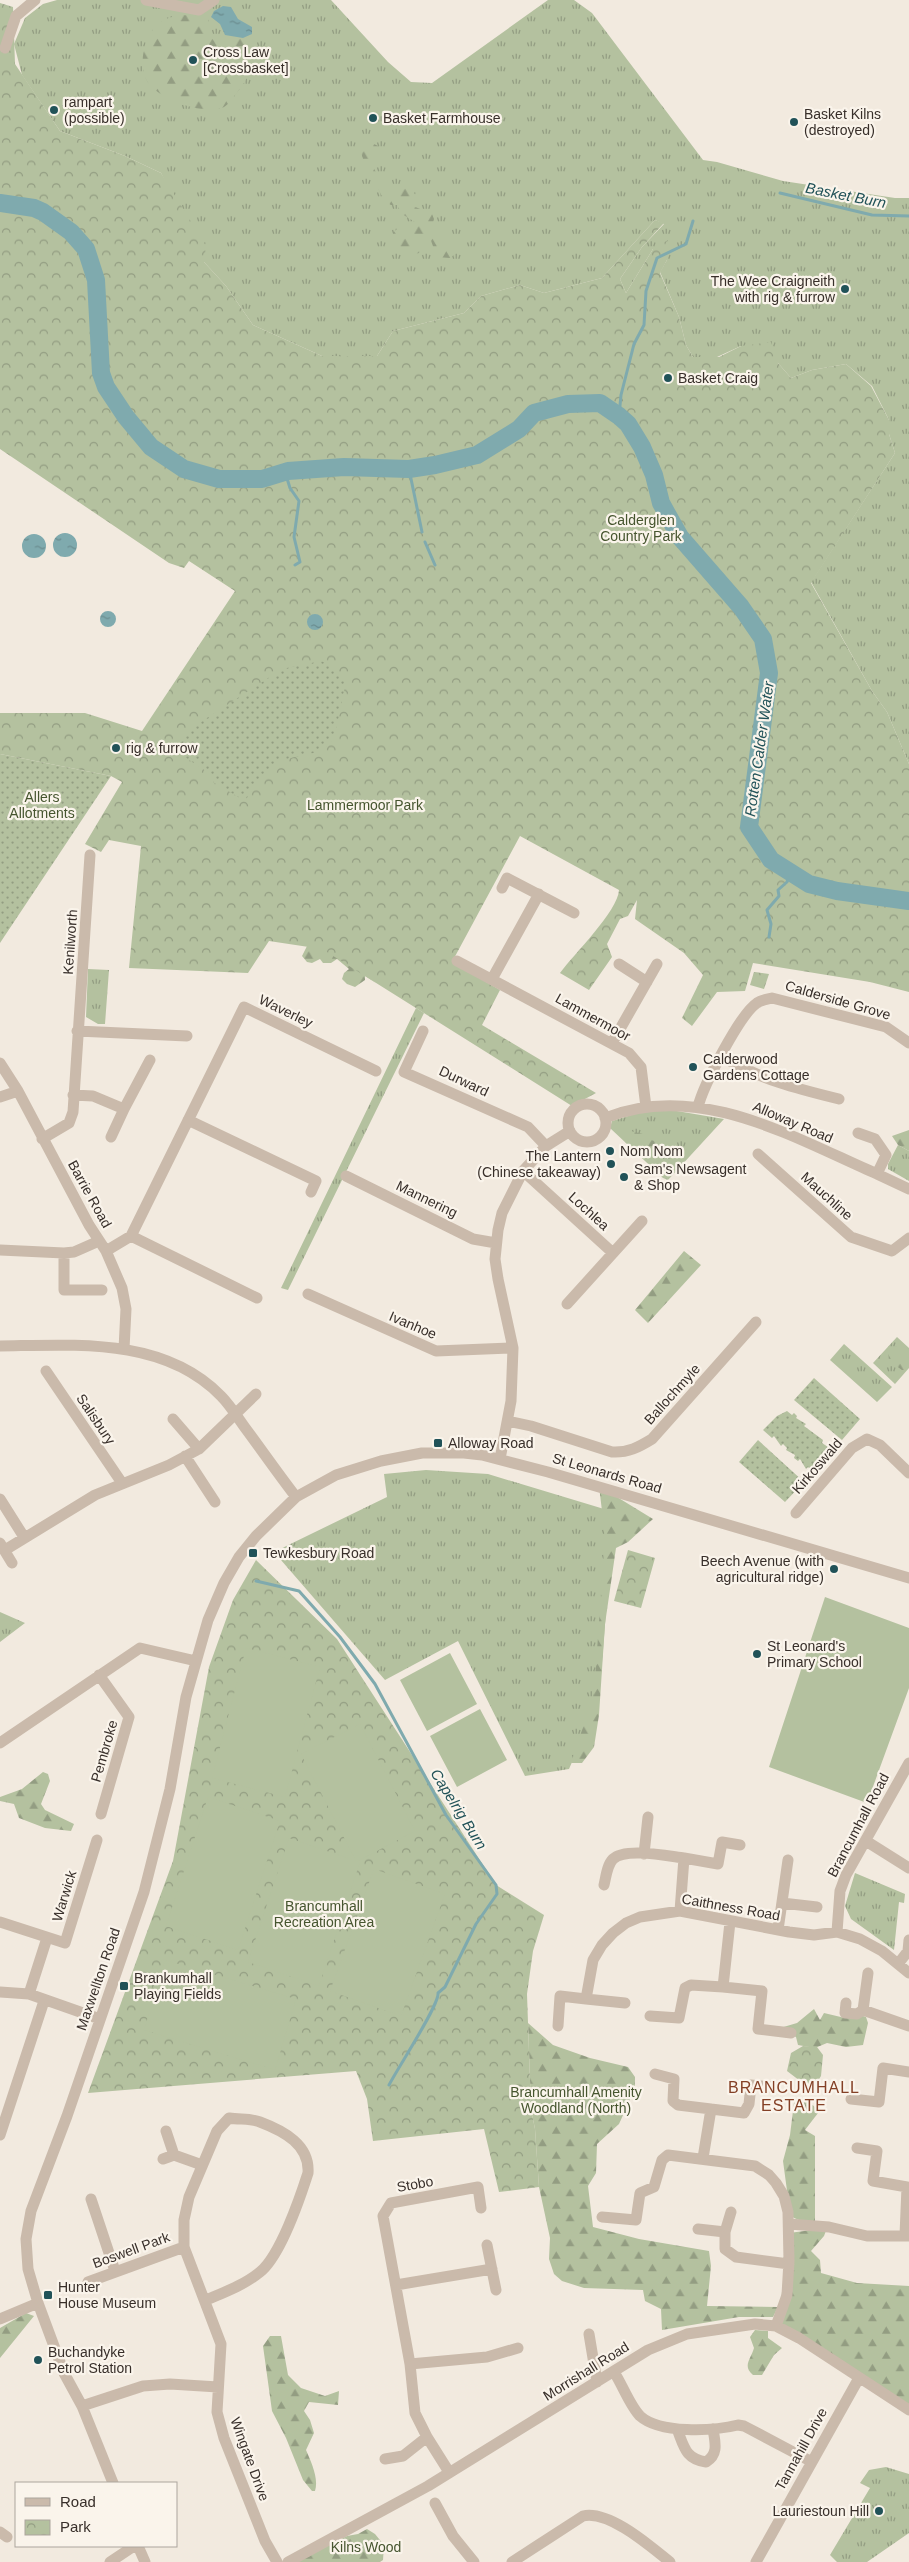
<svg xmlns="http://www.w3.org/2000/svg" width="909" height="2562" viewBox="0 0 909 2562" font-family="Arial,sans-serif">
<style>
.grass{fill:url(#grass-tufts)}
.forest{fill:url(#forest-firs)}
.park{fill:url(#park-crowns)}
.garden{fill:url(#garden-dots)}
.pitch{fill:#b4c19f}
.water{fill:url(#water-ripples)}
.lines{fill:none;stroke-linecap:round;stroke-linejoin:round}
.stream{stroke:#7faaae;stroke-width:3}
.river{stroke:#7faaae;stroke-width:18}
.minor{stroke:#cabaab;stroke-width:11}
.poi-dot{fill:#215258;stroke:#faf4eb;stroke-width:2}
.labels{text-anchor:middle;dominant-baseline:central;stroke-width:4.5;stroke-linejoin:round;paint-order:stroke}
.poi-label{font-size:14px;fill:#382f2a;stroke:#faf4eb;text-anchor:start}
.park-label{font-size:14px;fill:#46552f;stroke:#faf4eb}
.street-label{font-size:14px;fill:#382f2a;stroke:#faf4eb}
.water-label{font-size:15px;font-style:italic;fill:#215258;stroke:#faf4eb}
.quarter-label{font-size:16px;letter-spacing:1px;fill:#844026;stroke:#faf4eb}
</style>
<defs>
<pattern id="grass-tufts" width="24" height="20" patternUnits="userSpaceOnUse" patternTransform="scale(1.25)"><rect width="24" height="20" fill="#b4c19f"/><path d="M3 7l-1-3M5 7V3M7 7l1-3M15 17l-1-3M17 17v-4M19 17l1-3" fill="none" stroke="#939d82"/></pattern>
<pattern id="forest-firs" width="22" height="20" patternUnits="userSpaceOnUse" patternTransform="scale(1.25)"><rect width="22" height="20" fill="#b4c19f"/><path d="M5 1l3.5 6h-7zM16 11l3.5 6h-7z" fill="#939d82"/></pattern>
<pattern id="park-crowns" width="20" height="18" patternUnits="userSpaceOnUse" patternTransform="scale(1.25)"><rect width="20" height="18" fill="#b4c19f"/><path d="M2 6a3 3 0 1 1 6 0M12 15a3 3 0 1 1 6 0" fill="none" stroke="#939d82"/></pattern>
<pattern id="garden-dots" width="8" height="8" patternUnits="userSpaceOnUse" patternTransform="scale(1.25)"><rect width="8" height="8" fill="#b4c19f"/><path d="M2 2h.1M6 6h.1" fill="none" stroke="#939d82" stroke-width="1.8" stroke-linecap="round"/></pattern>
<pattern id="water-ripples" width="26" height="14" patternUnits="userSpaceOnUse" patternTransform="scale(1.25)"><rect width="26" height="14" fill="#7faaae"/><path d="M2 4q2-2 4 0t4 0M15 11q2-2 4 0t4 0" fill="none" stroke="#698b8e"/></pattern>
</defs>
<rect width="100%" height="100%" fill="#f2eadf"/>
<path class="grass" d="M57,0H331L388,62L411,82L432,83L548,0H574L592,13L703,160L717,162L783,181L895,198H909V764L887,712L872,691L811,582L895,453L889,434V420L872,386L846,364L812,370L791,378L778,363L741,346L717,357H693L686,345L679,317L660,272L667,260L653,249L626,293L620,279L642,247L664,224L655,220L602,278L544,293L520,285L481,296L464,313L393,331L377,356H322L253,325L226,286L204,262L161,173L125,156L60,131L22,75L14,44L25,18L43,4Z
M88,969L109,970L105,1024H98L86,1017Z
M416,1008L424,1013L288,1290L281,1288Z
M644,1111H677L724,1119L668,1180L663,1178L610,1128L612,1121Z
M898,1145L909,1151V1181L888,1169V1164Z
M897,1337L909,1348V1368L895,1384L873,1363Z
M844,1344L892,1387L877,1402L830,1360Z
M426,1470L488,1474L614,1512L599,1700L569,1769L525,1776L458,1641L385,1680L274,1552L387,1497L384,1474Z
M0,1612L25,1623L0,1642Z
M855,1873L905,1894L904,1903L899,1902L894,1950L851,1919L845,1906Z
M886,2467L909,2474V2533L867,2562H837L830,2555L870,2488L860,2483L869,2470Z"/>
<path class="forest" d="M180,15L208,16L211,38L215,41L243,36C252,63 254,73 235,95C232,99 228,105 224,107C206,117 154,98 146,79C141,67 142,55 146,42C153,25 163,18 180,15Z
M373,139L370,142L378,146L380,153L371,163L385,189L392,184C404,185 412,187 418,199L413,202V206L432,214L434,219L432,226L441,232V237C449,241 456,243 456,253L450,258L437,257L430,238L426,235L420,238L422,247L419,253L408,256L394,248L393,233L399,227L408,229L414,226L415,222L402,214L397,205H391L384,201L361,153L356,151Z
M303,928L376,983L365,976V980L355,987L347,984L342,979L344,973L349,969L337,959L331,963H323L320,959L312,963L307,962L302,956L308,944Z
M909,1130V1151L898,1145L892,1136Z
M630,1131L643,1134V1139L656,1141L657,1147C644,1153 634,1146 627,1135Z
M667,1143L673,1145L674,1151L679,1154L677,1160H672L664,1151Z
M684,1251L701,1265L648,1323L635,1310Z
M896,1346L898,1351L909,1350V1365L906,1370H902L889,1361L888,1349Z
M599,1486L653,1519L628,1542L616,1548L605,1624L599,1715L594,1747L582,1763H571L594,1694L605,1536Z
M43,1772L48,1774L50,1781L41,1804L45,1810L74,1824L71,1831L45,1828L19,1818L14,1804L0,1801V1797L22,1789Z
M814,2009L820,2020L824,2013L845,2018L854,2013L866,2017L868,2023L863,2045L846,2047L827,2043L815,2048L798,2045L796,2037L780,2028L797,2023Z
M528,2023L553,2045L590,2058L628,2067L635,2077V2088L619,2124L597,2144L596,2173L588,2186L593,2227L639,2239L709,2251L711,2266L707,2306L778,2307L773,2317H739L662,2330L661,2309L645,2301L643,2290L584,2288L562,2281L554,2274L549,2259L550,2238L539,2187L535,2129L531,2109Z
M799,2098L814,2106L818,2113L805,2130L815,2136V2226L794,2218L788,2212V2198L783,2161L790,2135L794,2103Z
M827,2228L824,2236L811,2251L820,2260L821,2273L857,2283L909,2286V2410L778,2325L789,2233Z
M26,2313L34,2316L0,2358V2328Z
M755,2330L768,2331V2338L782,2348L774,2355L762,2375H753C742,2366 751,2359 754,2348L750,2337Z
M270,2336H281L288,2375L301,2388L325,2396L339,2391L338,2405L309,2402L304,2411L310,2420L314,2433L306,2450C311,2462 319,2478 315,2491H312L303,2480L286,2438L272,2411L263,2346Z
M367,2529L375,2534L384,2545L383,2560L380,2562H296L347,2536L358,2534Z"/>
<path class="park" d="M0,3L13,7L15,64L60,131L125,156L161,173L206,246L204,262L226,286L253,325L322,356H377L393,331L464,313L481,296L520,285L544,293L602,278L655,220L664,223L642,247L620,279L626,293L653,249L668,240L667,260L660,273L679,317L686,345L693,357H719L741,346L771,342L778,363L791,378L812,370L846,364L871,386L889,420V434L895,453L811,583L872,691L887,712L909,764V992L870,982L753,963L745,991L717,992L692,1026L682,1018L703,975L684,953L635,919L637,900L628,916L620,919L607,944L612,957L589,990L560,973C574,954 618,911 619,890L520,836L452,962L500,990L482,1025L596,1093L572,1106L322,949L269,941L248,973L129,968L141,846L109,840L101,852L85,844L122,782L111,776L0,754V713H85L142,731L235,591L189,561L184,568L169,563L0,449Z
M754,972L769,974L764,989L750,985Z
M628,1550L655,1558L641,1608L614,1601Z
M256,1560L337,1639L496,1885L544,1915L533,1951L527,1994L531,2109L535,2129L539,2187L499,2192L484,2129L373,2141L367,2099L356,2071L88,2093L173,1861L209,1667L233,1600Z
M803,2046L817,2047L823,2055L821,2076L812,2090L787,2071L791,2053Z"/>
<path class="garden" d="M321,661L331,665L346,682C343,694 337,734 331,742C318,758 292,754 277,763C262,771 254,788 245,801L213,782L215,777L171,748L190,729L282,669Z
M0,754L111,776L0,943Z
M814,1378L860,1419L842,1440L794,1400Z
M787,1411L792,1415L794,1413L797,1416L796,1418L806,1424L804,1426L823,1440L822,1443L828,1447L830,1445L834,1449L813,1471L808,1467L806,1469L800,1459L798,1461L794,1458L795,1455L786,1450L787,1448L783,1444L781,1446L774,1436L772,1438L763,1430L777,1416Z
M758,1440L804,1482L785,1502L739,1462Z"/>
<path class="pitch" d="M825,1597L909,1628V1688L867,1803L769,1767Z
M246,1648L320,1667L285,1797L212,1778Z
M450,1653L477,1704L427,1731L400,1680Z
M480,1709L507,1760L457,1787L430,1736Z
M360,1724L415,1831L358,1861L360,1862L319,1986L248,1962L289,1838L356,1861L301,1754Z
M208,1797L280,1821L238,1950L166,1926Z
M374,1869L445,1894L401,2016L330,1991Z
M165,1960L296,1999L275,2070L144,2030Z"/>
<path class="water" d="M223,6L231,7L238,19L252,27V34L243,38L225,35L220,24L211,17L214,11Z
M53 545a12 12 0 1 1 24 0a12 12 0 1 1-24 0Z
M22 546a12 12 0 1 1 24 0a12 12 0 1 1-24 0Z
M100 619a8 8 0 1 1 16 0a8 8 0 1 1-16 0Z
M307 622a8 8 0 1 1 16 0a8 8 0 1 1-16 0Z"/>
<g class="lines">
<path class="stream" d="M780,193L872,215L909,216
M619,416L621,395L634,344L644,325L646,291L657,258L686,244L693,221
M409,469L422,532
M285,472L290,488L299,501L294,537L300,562L295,565
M425,542L435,565
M769,937L771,924L767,910L779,896L778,890L787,882L790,873
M256,1581L299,1591L340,1637L375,1684L446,1815L496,1885L497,1894L476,1924L445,1987L438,1993C440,2004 397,2069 389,2085"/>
<path class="river" d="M0,203L34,208L43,212L71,232L86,249L96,280L101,373L106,387L126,417L151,447L184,469L219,479H262L288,471L344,467L409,469L435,465L477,455L519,429L534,413L568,404L600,403L619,416L628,424L642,447L654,475L661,503L680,537L741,607L763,639L769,673L749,827L771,860L809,884L837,891L909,901"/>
<path class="minor" d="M146,0L199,10L214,0
M5,48L16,16L35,0
M502,888L507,878L574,913
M457,961L629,1053L641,1067L646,1107
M619,964L647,982
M492,979L539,894
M77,1031L187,1036
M423,1031L404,1072L528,1127L546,1146
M612,1043L657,964
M722,1056C758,1079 798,1089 839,1099
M0,1063L18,1091L89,1225L106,1251L122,1288L126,1309L124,1349
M73,1095L93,1096L124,1109L150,1060
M0,1097L18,1091
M568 1123a19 19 0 1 1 38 0a19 19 0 1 1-38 0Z
M698,1107C703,1086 740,1014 757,1003C761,1000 768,999 772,998L886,1027L909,1043
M605,1118C698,1080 794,1138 877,1174
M188,1120L316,1181L311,1192
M858,1133L875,1139L886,1155L877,1174L909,1189
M111,1137L124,1109
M42,1139L69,1123L73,1112L90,855
M758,1154L851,1237L892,1251L909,1238
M523,1171L613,1253
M346,1176L473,1239L496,1243
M131,1236L257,1298
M0,1250L64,1253L74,1252L99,1241
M106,1251L131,1236L244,1007L376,1071
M64,1253V1290H102
M308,1294L436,1351L513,1348
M567,1304L642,1221
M0,1346C75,1345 164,1337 221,1396C230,1405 238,1418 246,1429C263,1452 279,1475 296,1497
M46,1371L122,1483
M173,1419L199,1449
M508,1421L531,1426L612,1452C628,1453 639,1447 652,1439L756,1322
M185,1456L215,1502
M500,1459L511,1401L513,1348L498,1279L495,1259L498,1230L502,1213L523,1171L546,1146L570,1131
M0,1499L24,1537
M796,1513L852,1448L867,1439L880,1445L909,1473
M0,1543L12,1563
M5,1550L95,1495L169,1465L199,1449L256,1394
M99,1675L129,1717L101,1814
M0,1743L140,1648L196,1661
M866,1841L909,1868
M644,1854L648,1817
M684,1858L718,1864L722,1842L740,1845
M604,1885C606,1877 607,1865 613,1859C625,1847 668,1856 684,1858L680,1911
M782,1903L817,1907
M0,1922L65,1943L97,1840
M778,1930L788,1860
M837,1932L840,1891L846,1875L909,1763
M898,1964L908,1951L909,1940
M868,1973L863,2010L909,2026
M723,1987L762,1991L758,2029L791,2033
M0,1992L29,1994L100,2019
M29,1994L47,1938
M586,1999L625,2003
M846,2003L845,2013L857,2014L863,2010
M650,2016L679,2018L685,1988L691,1985L723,1987L730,1922
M558,2026L560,1996L586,1999L593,1960L602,1945L613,1933L626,1923L640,1917L680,1911L789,1932L814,1935L837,1932L860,1939L882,1951L909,1973
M655,2074L674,2079L673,2101L678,2105L744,2113L749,2104L751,2085L772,2087
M851,2099L879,2102L883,2068L909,2072
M166,2131L174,2155
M0,2135L44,2001
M857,2148L877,2151L873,2181L907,2187L905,2235
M703,2158L711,2109
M163,2159L174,2155L202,2165
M91,2199L115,2271
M731,2212L725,2232V2249L736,2257L789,2264
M602,2217L636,2220L640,2193L654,2187L662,2160L668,2155L755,2166L769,2175L776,2183L784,2196L788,2212L789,2261L787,2295L776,2326
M789,2224L829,2227L867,2236H909
M698,2229L725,2232
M487,2245L496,2290
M88,2282L184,2247
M396,2285L492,2269
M206,2300C225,2292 244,2285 260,2272C280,2256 300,2198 308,2173C310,2145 284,2131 260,2122C250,2118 240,2120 229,2118L217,2131L189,2197L184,2220V2247L221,2344L217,2412L224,2438L265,2541L277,2562
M0,2319L38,2303
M589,2334L597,2382
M410,2364L487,2357L518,2348
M614,2372C622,2384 630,2406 640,2416C660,2434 713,2431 738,2425L744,2426L812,2462
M82,2406L143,2386L170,2384L218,2387
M677,2429C684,2446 685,2459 706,2462C719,2454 715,2442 713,2429
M385,2459L403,2456L427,2437
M449,2472L427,2437L415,2413L410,2364L383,2216L391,2203L478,2187L481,2208
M113,2483L82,2406L64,2373L38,2303L28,2269L26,2239L31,2211L67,2116L144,1892L170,1789L186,1697L208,1620L224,1583L239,1557L256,1536L296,1497L336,1475L381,1461L422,1453H464L482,1455L548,1472L909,1578
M435,2503L453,2536L474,2562
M0,2532L7,2537
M138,2546L145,2562
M110,2562L134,2546
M288,2562L428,2486L648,2350L687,2334L755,2324L776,2326L799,2338L909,2410
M512,2562L583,2516C609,2510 650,2546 670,2562
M756,2562L859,2378"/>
</g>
<g class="poi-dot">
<circle cx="193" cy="60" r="5"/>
<circle cx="54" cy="110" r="5"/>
<circle cx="373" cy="118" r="5"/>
<circle cx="794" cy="122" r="5"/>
<circle cx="845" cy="289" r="5"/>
<circle cx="668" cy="378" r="5"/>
<circle cx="116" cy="748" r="5"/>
<circle cx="693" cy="1067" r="5"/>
<circle cx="610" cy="1151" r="5"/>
<circle cx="611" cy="1164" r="5"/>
<circle cx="624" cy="1177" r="5"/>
<rect x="433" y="1438" width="10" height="10" rx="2.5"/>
<rect x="248" y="1548" width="10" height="10" rx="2.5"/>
<circle cx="834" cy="1569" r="5"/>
<circle cx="757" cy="1654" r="5"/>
<rect x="119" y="1981" width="10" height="10" rx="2.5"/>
<rect x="43" y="2290" width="10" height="10" rx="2.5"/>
<circle cx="38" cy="2360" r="5"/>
<circle cx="879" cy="2511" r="5"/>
</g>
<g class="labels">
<g class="poi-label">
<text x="203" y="52">Cross Law<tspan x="203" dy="16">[Crossbasket]</tspan></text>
<text x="64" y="102">rampart<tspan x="64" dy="16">(possible)</tspan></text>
<text x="804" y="114">Basket Kilns<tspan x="804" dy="16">(destroyed)</tspan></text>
<text x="383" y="118">Basket Farmhouse</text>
<text x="835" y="281" text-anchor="end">The Wee Craigneith<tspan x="835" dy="16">with rig &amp; furrow</tspan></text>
<text x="678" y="378">Basket Craig</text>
<text x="126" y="748">rig &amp; furrow</text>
<text x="703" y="1059">Calderwood<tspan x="703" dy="16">Gardens Cottage</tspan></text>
<text x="620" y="1151">Nom Nom</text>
<text x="601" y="1156" text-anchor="end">The Lantern<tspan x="601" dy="16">(Chinese takeaway)</tspan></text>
<text x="634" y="1169">Sam's Newsagent<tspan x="634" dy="16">&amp; Shop</tspan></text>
<text x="448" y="1443">Alloway Road</text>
<text x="263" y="1553">Tewkesbury Road</text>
<text x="824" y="1561" text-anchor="end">Beech Avenue (with<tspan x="824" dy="16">agricultural ridge)</tspan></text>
<text x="767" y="1646">St Leonard's<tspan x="767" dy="16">Primary School</tspan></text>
<text x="134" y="1978">Brankumhall<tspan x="134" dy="16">Playing Fields</tspan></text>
<text x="58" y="2287">Hunter<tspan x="58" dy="16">House Museum</tspan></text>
<text x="48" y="2352">Buchandyke<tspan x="48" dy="16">Petrol Station</tspan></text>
<text x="869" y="2511" text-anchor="end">Lauriestoun Hill</text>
</g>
<g class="park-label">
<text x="641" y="520">Calderglen<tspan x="641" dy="16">Country Park</tspan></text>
<text x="42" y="797">Allers<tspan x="42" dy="16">Allotments</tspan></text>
<text x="365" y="805">Lammermoor Park</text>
<text x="324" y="1906">Brancumhall<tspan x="324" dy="16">Recreation Area</tspan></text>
<text x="576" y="2092">Brancumhall Amenity<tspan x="576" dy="16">Woodland (North)</tspan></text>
<text x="366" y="2547">Kilns Wood</text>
</g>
<g class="street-label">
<text transform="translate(70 942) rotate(-86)">Kenilworth</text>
<text transform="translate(838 1000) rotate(16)">Calderside Grove</text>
<text transform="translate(286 1011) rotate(26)">Waverley</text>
<text transform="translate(593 1017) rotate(29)">Lammermoor</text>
<text transform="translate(464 1081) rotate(25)">Durward</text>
<text transform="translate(793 1122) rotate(23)">Alloway Road</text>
<text transform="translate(90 1194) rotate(61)">Barrie Road</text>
<text transform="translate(827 1196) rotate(42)">Mauchline</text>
<text transform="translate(427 1199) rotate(26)">Mannering</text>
<text transform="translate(589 1211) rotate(42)">Lochlea</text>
<text transform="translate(413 1325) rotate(23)">Ivanhoe</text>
<text transform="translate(672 1394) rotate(-48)">Ballochmyle</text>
<text transform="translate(96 1419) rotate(56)">Salisbury</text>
<text transform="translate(817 1466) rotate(-49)">Kirkoswald</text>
<text transform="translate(607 1473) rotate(16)">St Leonards Road</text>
<text transform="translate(104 1751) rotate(-74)">Pembroke</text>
<text transform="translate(858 1825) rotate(-62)">Brancumhall Road</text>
<text transform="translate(64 1896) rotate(-73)">Warwick</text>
<text transform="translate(731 1907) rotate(10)">Caithness Road</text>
<text transform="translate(98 1979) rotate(-71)">Maxwellton Road</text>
<text transform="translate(415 2184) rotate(-10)">Stobo</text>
<text transform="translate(131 2250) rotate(-20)">Boswell Park</text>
<text transform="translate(586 2371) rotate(-32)">Morrishall Road</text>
<text transform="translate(801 2449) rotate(-61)">Tannahill Drive</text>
<text transform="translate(250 2459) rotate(70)">Wingate Drive</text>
</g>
<g class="water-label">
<text transform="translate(846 195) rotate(11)">Basket Burn</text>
<text transform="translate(759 749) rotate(-82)">Rotten Calder Water</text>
<text transform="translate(459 1809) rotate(58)">Capelrig Burn</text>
</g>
<g class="quarter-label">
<text x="794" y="2087">BRANCUMHALL<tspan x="794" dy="18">ESTATE</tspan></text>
</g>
</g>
<rect x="15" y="2482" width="162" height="65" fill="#faf4eb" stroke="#aca59e"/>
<rect x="25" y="2498" width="25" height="8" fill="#cabaab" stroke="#aca59e"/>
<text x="60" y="2507" font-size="15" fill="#382f2a">Road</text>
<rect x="25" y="2520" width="25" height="15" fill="url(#park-crowns)" stroke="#aca59e"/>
<text x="60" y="2532" font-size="15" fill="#382f2a">Park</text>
</svg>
